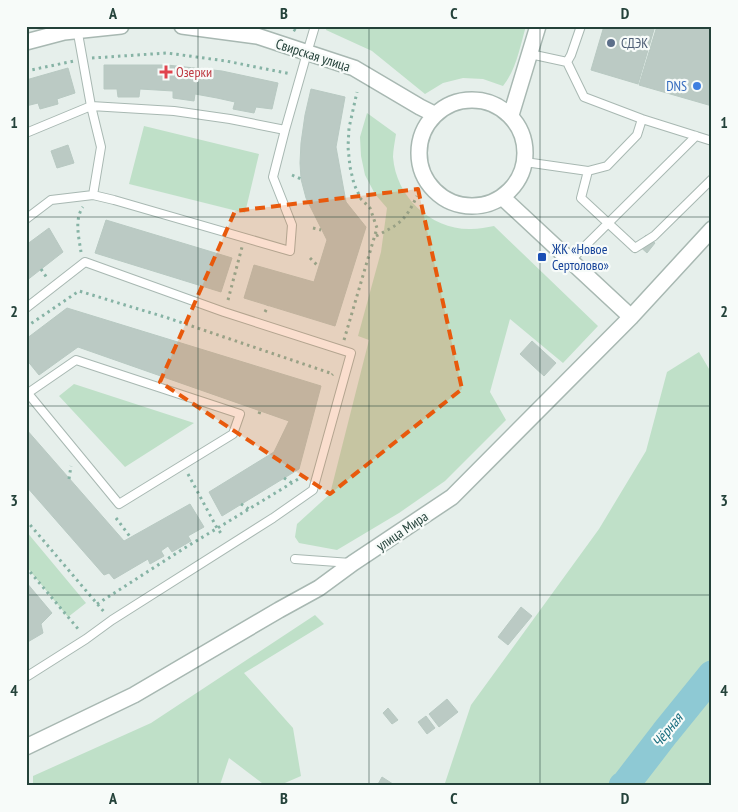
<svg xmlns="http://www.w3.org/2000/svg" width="738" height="812" viewBox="0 0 738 812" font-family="'PT Sans Narrow',sans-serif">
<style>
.green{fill:#bfe0c8}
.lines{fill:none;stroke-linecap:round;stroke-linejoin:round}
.river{stroke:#8ec9d4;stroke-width:29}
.building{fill:#bbcac4;stroke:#b8c9c2}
.lane-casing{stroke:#a8b8b2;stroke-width:10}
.street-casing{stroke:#a8b8b2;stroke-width:18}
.path{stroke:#86b3a5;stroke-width:3;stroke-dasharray:2.5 4;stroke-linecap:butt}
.lane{stroke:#fff;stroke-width:8}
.street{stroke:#fff;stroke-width:15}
.marked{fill:#e8590c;fill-opacity:0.2;stroke:#e8590c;stroke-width:4;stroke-dasharray:10 6;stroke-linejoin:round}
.grid{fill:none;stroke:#24423a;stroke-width:1;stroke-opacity:0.55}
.service-dot{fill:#5c6f8a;stroke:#f7fbf9;stroke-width:2}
.health-dot{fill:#e0444e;stroke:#f7fbf9;stroke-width:2}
.shop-dot{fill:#3f7fe0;stroke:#f7fbf9;stroke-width:2}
.transit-dot{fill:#1a4fb4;stroke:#f7fbf9;stroke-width:2}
.labels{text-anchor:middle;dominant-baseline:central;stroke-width:4.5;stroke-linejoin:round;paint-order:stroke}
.service-label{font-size:14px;fill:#4e5e75;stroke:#f7fbf9;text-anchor:start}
.street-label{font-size:14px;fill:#24423a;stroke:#f7fbf9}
.health-label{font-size:14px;fill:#be3a42;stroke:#f7fbf9;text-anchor:start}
.shop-label{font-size:14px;fill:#366cbe;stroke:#f7fbf9;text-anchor:end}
.transit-label{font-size:14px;fill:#164399;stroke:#f7fbf9;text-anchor:start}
.water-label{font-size:15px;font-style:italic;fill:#1c6f80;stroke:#f7fbf9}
.neatline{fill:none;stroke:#24423a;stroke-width:2}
.grid-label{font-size:16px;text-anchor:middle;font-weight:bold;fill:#24423a}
</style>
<rect width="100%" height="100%" fill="#e6efeb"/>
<path class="green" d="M327,26H526C520,47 516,70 503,86L483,79L463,78L443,83L425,94L372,51L326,30Z
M367,113L396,134C395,141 393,150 393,157C396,197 431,230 471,229C479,229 487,227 494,226L598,326L563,363L510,319L490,392L506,420L445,481L399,513L337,550L299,543L295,537L297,524L330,494L369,340L358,336L381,252L387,208L375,194L365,175L361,156L360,137Z
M144,126L259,154L245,213L129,184Z
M699,352L712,374V786H444L471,705L599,529L646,451L667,372Z
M74,384L194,423L125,467L59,396Z
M26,531L86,603L68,617L26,566Z
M315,615L324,624L244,673L293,728L301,776L278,786H266L229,758L220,785L218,786H33V776L151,723Z"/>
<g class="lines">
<path class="river" d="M623,786L625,785L665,733L712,675"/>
</g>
<path class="building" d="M604,26H655L638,84L591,70Z
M657,26H712V106L639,85Z
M104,65H167L222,71L278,83L272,109L256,107L254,113L233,109L235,102L217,98L195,94L194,101L173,98V91L140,89L139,97H118L117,89H104Z
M68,68L75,93L57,99L58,104L40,109L38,103L26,106V80Z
M311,89L345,97L336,147L346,202L366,227L335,326L244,298L254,265L314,282L327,240L306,198L301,179L300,163L301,143L305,115Z
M68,145L74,163L57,168L51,151Z
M106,220L232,258L221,292L95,253Z
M49,228L63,252L26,281V245Z
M646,235L655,243L647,253L637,244Z
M67,308L321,386L299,469L222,516L209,492L274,452L289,421L78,347L39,375L26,359V339Z
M532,341L556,363L544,376L520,354Z
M26,429L124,541L190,504L204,527L188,536L191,541L172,552L168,546L161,551L164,556L150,564L148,559L114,579L109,573L104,575L26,486Z
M26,582L52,613L41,624L43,633L26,643Z
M521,607L532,616L508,645L498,637Z
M447,699L458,712L439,727L429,714Z
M388,708L398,720L392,724L383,713Z
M426,716L435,728L427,734L418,722Z
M382,777L396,786H377Z"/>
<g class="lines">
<defs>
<path id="lane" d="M307,53L315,26
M530,54L567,62L571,55L581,26
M567,62L584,97L642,119L712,141
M285,130L307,53
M26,133L91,106L174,111L230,119L285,130L273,177L292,225L290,251L114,200L93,195L101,147L91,106L77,28
M525,162L588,171L607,166L637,135L642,119
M588,171L581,198L635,248L654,236L712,179
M26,219L51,200L93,195
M571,260L696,136
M26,308L85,262L224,312L351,353L313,490L273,518L112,620L86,639L26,677
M26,391L119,504L233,434L240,414L76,360L28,393
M295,559L351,563"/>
<path id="street" d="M182,26L257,36L354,68L420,107L434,114
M26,42L64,32L121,26
M419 153a53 53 0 1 1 106 0a53 53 0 1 1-106 0Z
M511,115L538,26
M502,197L631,317
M26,747L134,695L279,610L319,588L353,563L452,497L631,317L712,229"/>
</defs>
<use href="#lane" class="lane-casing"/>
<use href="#street" class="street-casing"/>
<path class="path" d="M288,26L296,31
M92,58L167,53L226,61L291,74
M26,71L74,61
M292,175L301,179
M313,228L321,230
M376,236C400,224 405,221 417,196
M81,252C79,238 74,219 83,207
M310,258L319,267
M41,269L47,278
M228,300L242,247
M265,312L268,306
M26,327L79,291L168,318L333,374L332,375
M344,340L377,228L370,208L361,199L354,184L350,167L348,147L349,128L357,92
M259,414L260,411
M188,474L217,528L223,536
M284,478L292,483
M69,479L71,466
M241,504L249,509
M116,518L131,538
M26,520L105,613
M26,567L79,630
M97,604L183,549L305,475"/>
<use href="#lane" class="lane"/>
<use href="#street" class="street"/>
</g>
<path class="marked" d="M418,189L462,389L330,494L160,382L235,211Z"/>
<path class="grid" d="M198,26V786M369,26V786M540,26V786M26,217H712M26,406H712M26,595H712"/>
<circle class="service-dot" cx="611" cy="43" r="5"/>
<path class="health-dot" d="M163.5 64.5h5v5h5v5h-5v5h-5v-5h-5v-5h5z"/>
<circle class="shop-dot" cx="697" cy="86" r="5"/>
<rect class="transit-dot" x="537" y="252" width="10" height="10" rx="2.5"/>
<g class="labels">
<g class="service-label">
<text x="621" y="43">СДЭК</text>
</g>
<g class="street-label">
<text transform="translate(313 55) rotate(18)">Свирская улица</text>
<text transform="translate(402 531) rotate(-34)">улица Мира</text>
</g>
<g class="health-label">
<text x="176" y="72">Озерки</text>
</g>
<g class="shop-label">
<text x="687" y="86">DNS</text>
</g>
<g class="transit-label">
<text x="552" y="249">ЖК «Новое<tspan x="552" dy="16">Сертолово»</tspan></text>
</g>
<g class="water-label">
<text transform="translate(667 730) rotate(-51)">Чёрная</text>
</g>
</g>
<rect width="738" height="812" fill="none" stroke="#f7fbf9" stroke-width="55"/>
<rect x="28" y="28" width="682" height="756" class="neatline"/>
<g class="grid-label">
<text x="113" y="19">A</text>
<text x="284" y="19">B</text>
<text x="454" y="19">C</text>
<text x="625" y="19">D</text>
<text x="14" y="128">1</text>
<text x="724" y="128">1</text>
<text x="14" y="317">2</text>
<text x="724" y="317">2</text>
<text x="14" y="506">3</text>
<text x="724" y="506">3</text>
<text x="14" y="696">4</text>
<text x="724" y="696">4</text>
<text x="113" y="804">A</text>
<text x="284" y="804">B</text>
<text x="454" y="804">C</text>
<text x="625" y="804">D</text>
</g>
</svg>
